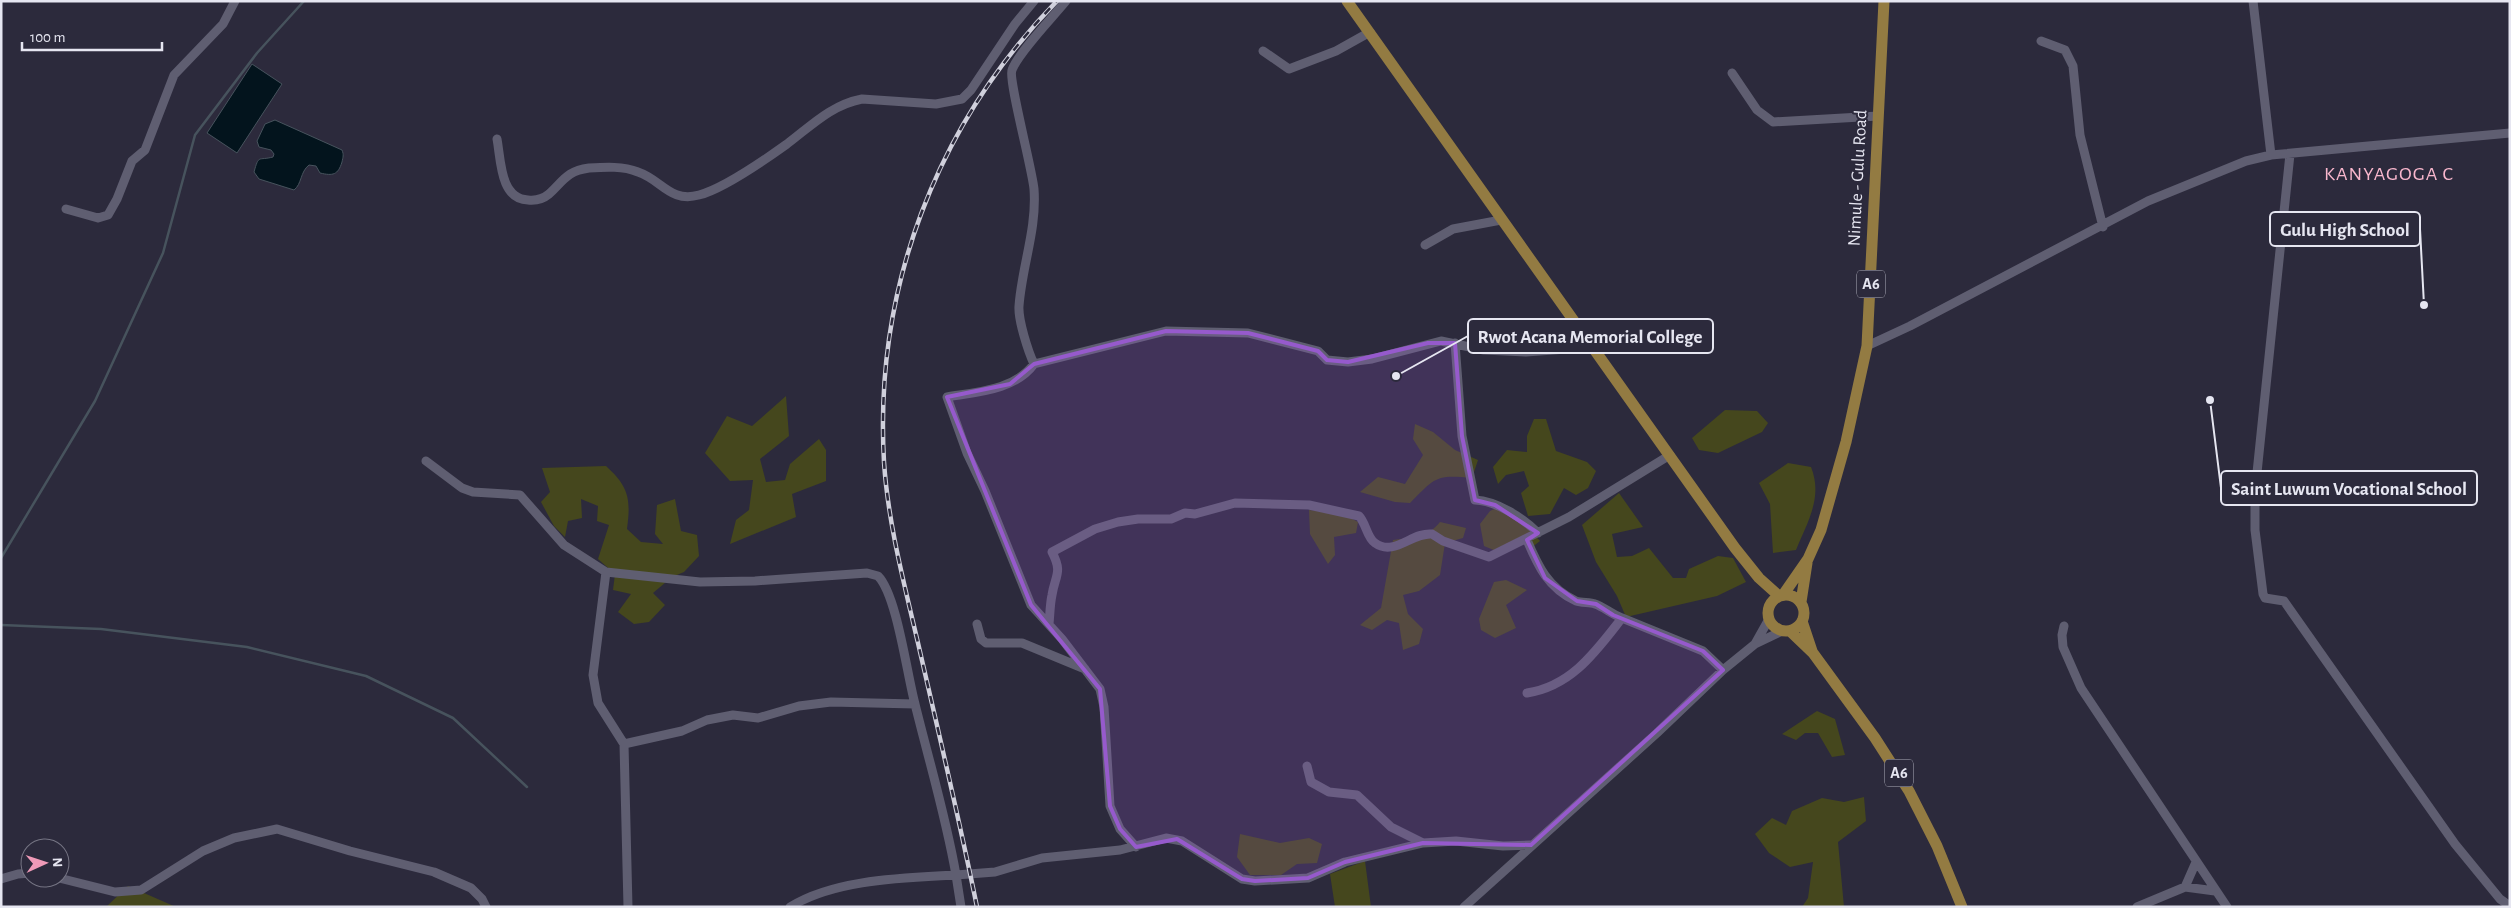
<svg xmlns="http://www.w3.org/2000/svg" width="2511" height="908" viewBox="0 0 2511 908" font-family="'Alegreya Sans',sans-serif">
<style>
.green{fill:#45471d}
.water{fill:#03141d;stroke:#47535d}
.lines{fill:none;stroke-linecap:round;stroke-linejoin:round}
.stream{stroke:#47535d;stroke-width:2.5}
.minor{stroke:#5f5e71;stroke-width:9}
.major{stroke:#937b42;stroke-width:11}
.rail-casing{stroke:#d0d0dc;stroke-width:4.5}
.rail{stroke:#2c2a3c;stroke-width:2.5;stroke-dasharray:8;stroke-linecap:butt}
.marked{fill:#965acc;fill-opacity:0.2;stroke:#965acc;stroke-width:4;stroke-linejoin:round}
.labels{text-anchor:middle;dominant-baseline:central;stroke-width:4;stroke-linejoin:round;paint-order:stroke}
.shield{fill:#2c2a3c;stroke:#aeaebb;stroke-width:1}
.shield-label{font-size:16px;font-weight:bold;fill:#e6e6f1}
.street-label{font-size:18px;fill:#e6e6f1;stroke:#2c2a3c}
.quarter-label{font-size:20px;letter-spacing:1px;fill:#f9b7cd;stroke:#2c2a3c}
.leader{fill:none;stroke:#e6e6f1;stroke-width:2}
.callout-dot{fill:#e6e6f1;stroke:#2c2a3c;stroke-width:2}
.callout{fill:#2c2a3c;stroke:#e6e6f1;stroke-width:2}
.callout-label{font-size:19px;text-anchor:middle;font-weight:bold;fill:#e6e6f1}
</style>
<rect width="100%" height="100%" fill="#2c2a3c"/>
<path class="green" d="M786,396L789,436L760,459L766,482L785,480L790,464L819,439L826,450V481L792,494L796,517L730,544L736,520L749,510L753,480L730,481L705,453L727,416L752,426Z
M1725,410L1757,411L1768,423L1762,432L1718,453L1699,450L1692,438Z
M1534,419H1546L1556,451L1587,462L1596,471L1588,488L1576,495L1564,488L1550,514L1528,516L1521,493L1529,486L1524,471L1506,475L1498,484L1493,467L1507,450L1527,452V436Z
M1415,424L1433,432L1455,450L1478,460L1472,478C1435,474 1435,478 1410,503L1395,502L1360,492L1378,477L1405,484L1423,455L1413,439Z
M1788,463L1811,467C1823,497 1808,521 1796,550L1773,553L1770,504L1759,483Z
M606,466C629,487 631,499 627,529L641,542L663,544L655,534L657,505L675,499L681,531L697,535L699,556L684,572L672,577L653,593L665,605L649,622L634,624L618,612L631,594L613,590L615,574L598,559L609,525L597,521L598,506L581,499L582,518L568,521L565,537L554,526L541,502L550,492L542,468Z
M1619,493L1643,527L1612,534L1617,557L1632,556L1649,548L1673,578H1686L1689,569L1718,556L1733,558L1746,582L1717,596L1626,617L1617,596L1596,562L1582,525Z
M1500,506L1526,525L1540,541L1531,548L1516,541L1496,551L1484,546L1480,524L1490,511Z
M1309,510L1343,514L1358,522L1356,533L1334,537L1335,555L1328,564L1310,534Z
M1440,522L1466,528L1463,538L1445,543L1440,575L1419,591L1403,595L1408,614L1423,629L1419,644L1403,650L1399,623L1387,620L1372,630L1360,625L1381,608L1393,540C1414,537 1426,539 1440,522Z
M1506,580L1527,590L1506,605L1516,628L1495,638L1481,630L1479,619L1494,582Z
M1817,711L1835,719L1845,755L1832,757L1818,733H1805L1796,740L1782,734Z
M1864,797L1866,821L1838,842L1844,907H1802L1808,898L1813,862L1790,867L1769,853L1755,834L1772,818L1786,825L1792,811L1822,798L1844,802Z
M1240,834L1280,843L1309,838L1322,844L1317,863L1297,864L1281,875H1250L1237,857Z
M1365,861L1371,907H1335L1330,874Z
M128,886L176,907H106Z"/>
<path class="water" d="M252,64L282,84L237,153L207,133Z
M275,120L342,150C344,155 343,157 342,162C338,175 333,176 320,173L316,166L309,165C300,172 302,184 294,190L259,179L254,172C259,154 258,161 273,157L274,154L271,150L259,147L257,141L265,124Z"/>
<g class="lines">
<path class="stream" d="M1,558L95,401L163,253L195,135L257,53L304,1
M1,625L101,629L247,647L366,676L453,718L527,787"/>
<path class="minor" d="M1066,1C1053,17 1018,53 1012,70C1008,79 1032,168 1034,189C1037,229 1022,266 1019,306C1018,320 1028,351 1034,364C1015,390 977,392 947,397L967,453L985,491L1031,605L1062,639L1100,689L1104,707L1110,806L1120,829L1136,847
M2253,1L2271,155
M2041,41L2065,50L2073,66L2080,135L2103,227
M1263,51L1289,69L1336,51L1370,32
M1732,73L1757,110L1773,122L1878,116
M497,139C501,160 500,199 528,200C537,201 543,199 549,194C564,180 567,171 589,168C606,167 623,166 638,172C662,180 670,203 699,195C723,189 766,159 787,144C811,126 831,105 862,99L936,104L962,99L971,90L1015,24L1034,1
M2290,154L2255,492V530L2263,594L2265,598L2284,601L2455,844L2500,899L2510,906
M66,209L98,218L108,215L117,199L132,161L145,150L174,75L223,24L235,1
M1425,245L1453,229L1501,220
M1455,343L1462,436L1475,500C1497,501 1523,518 1538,533
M1867,346L1910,326L2148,201L2246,161L2271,155L2510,133
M1034,364L1166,331L1248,333L1318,351L1327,360L1348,362L1372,359L1441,341L1484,350L1526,352L1594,347
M426,461L462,488L473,492L520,495L564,545L606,572
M1527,540C1538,566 1548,588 1576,601C1582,603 1590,602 1595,604C1604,607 1611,614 1622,618
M977,624L981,639L986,643H1022L1085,669
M1049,624C1050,614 1050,604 1052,595C1055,575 1063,573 1052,552L1095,529L1118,522L1138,519H1171L1185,513L1195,514L1235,503L1309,505L1359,516C1366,523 1367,538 1375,543C1394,557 1412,532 1432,534L1443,541L1489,557L1569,517L1670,455
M2064,626L2062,635L2063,647L2081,688L2227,907
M1755,644L1769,619
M1527,693C1572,686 1596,651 1622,618L1703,651L1723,670
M624,744L682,731L707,720L733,715L758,718L799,706L831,702L915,704
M1307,766L1311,782L1329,792L1357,795L1391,827L1423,843L1456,841L1503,846L1531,845
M59,878L115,892L141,890L203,851L234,838L277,829L350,851L434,872L471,888L482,899L486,907
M1,879L18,874L30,873
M2185,887L2196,862
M628,907L624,744L598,703L593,675L606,572L700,582L755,581L867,573L878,576C897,595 907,675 915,704C929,761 946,817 956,875L995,872L1042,858L1120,850L1166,838L1182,841L1242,879L1255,881L1308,878L1345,862L1423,843
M790,907C835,879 904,878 956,875L961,907
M1464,907L1657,733L1723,670L1755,644L1782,631
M2137,907L2185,887L2215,891"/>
<path class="major" d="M1347,1L1735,548L1759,578L1779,596
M1768 613a18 18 0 1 1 36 0a18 18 0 1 1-36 0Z
M1783,595L1808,559L1821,530L1846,442L1867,346L1884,1
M1801,602L1807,563
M1802,621L1812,651
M1790,631L1813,653L1875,738L1909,791L1937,846L1962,907"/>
<defs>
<path id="rail" d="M977,907C959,818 938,730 918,643C904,583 888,523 884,462C874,289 936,125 1057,1"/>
</defs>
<use href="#rail" class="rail-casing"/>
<use href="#rail" class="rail"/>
</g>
<path class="marked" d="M1166,331L1248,333L1318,351L1327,360L1348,362L1428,343H1455L1462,436L1475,500L1495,505L1538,533L1527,540L1545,578L1577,601L1596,604L1613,615L1703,651L1723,670L1531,845L1423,843L1345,862L1308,878L1255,881L1242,879L1177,839L1136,847L1120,829L1110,806L1100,689L1031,605L947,397L1010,384L1034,364Z"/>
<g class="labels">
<g class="shield">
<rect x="1857" y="270.5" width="28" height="27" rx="4"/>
<rect x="1885" y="759.5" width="28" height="27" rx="4"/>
</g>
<g class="shield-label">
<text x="1871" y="284">A6</text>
<text x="1899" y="773">A6</text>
</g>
<g class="street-label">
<text transform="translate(1858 178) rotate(-87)">Nimule - Gulu Road</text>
</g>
<g class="quarter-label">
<text x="2389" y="174">KANYAGOGA C</text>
</g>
</g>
<path class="leader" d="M2424 305L2420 229M1396 376L1468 336M2210 400L2221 488"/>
<g class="callout-dot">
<circle cx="2424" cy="305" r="5"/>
<circle cx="1396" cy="376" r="5"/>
<circle cx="2210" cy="400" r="5"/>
</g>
<g class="callout">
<rect x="2270" y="212" width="150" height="34" rx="5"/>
<rect x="1468" y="319" width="245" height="34" rx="5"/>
<rect x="2221" y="471" width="256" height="34" rx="5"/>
</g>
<g class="callout-label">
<text x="2345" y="236">Gulu High School</text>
<text x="1590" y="343">Rwot Acana Memorial College</text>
<text x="2349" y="495">Saint Luwum Vocational School</text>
</g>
<rect width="2511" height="908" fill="none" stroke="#e6e6f1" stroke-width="5"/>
<g transform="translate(45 863) rotate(87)"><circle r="24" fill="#2c2a3c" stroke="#767584"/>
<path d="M0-4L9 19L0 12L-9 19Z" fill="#ef9ab8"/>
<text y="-8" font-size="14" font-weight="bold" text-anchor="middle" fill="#e6e6f1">N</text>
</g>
<path d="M22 42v8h140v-8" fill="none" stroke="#e6e6f1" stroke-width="2.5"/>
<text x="30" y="42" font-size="15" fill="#e6e6f1" stroke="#2c2a3c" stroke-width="4" paint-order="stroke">100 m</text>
</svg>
